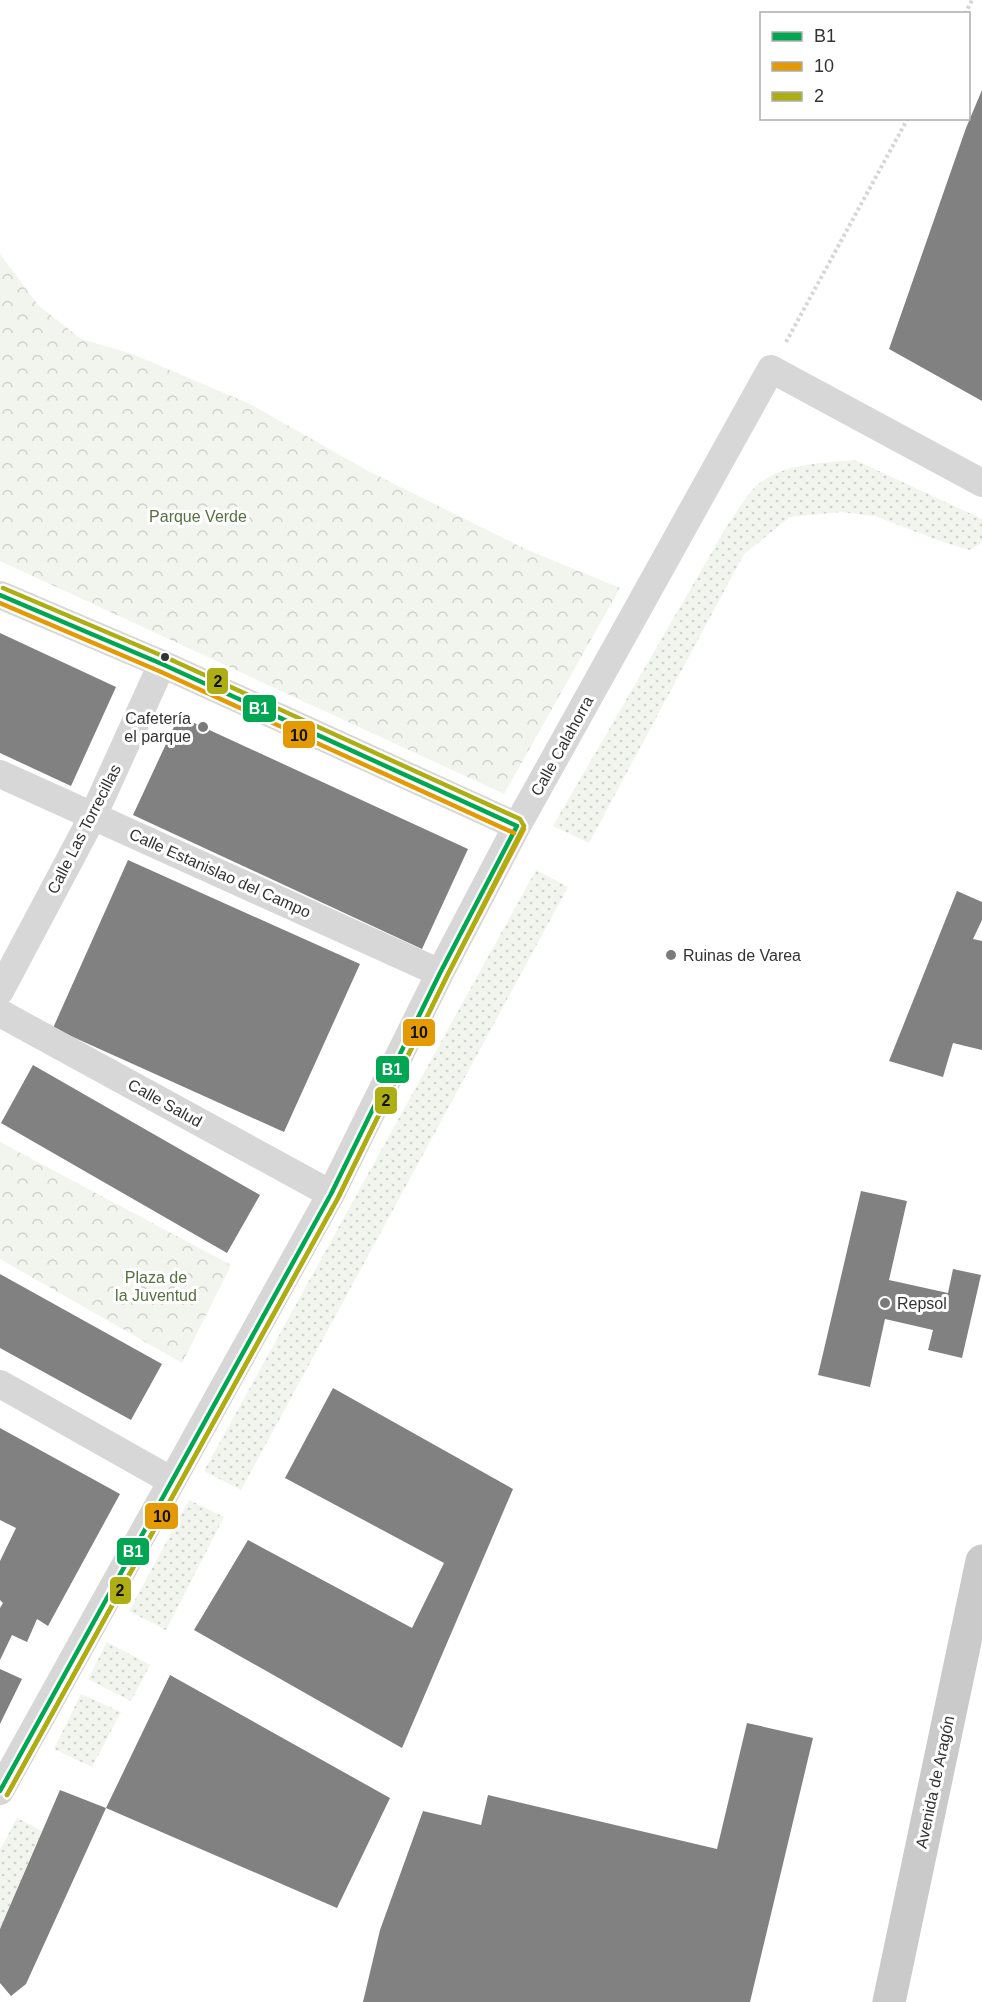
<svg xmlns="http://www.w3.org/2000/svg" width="982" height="2002" viewBox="0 0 982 2002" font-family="Arial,sans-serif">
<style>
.park{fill:url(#park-crowns)}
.garden{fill:url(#garden-dots)}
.building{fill:#818181}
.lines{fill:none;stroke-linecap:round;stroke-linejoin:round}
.path{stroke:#d6d6d6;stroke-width:4;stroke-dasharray:3 3;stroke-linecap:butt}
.street{stroke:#d7d7d7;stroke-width:28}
.primary{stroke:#cacaca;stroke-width:33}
.bus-1-casing{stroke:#fff;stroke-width:9}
.bus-2-casing{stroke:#fff;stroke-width:9}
.bus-3-casing{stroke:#fff;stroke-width:9}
.bus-1{stroke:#00a651;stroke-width:4.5}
.bus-2{stroke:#e39a05;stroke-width:4.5}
.bus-3{stroke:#adad14;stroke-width:4.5}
.bus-dot{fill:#333;stroke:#fff;stroke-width:2}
.poi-dot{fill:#7a7a7a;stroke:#fff;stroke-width:2}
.labels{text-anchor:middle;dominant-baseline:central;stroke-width:6;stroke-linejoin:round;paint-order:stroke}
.park-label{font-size:16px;fill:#56703f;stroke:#fff}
.poi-label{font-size:16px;fill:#333;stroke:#fff;text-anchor:start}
.street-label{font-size:16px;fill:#333;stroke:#fff}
.line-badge{stroke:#fff;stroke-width:2}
.badge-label{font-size:16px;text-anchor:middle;font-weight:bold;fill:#fff}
.pale-badge-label{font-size:16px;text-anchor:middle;font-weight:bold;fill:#111}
</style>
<defs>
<pattern id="park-crowns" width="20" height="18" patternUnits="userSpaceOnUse" patternTransform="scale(1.5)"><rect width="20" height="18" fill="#f1f5ed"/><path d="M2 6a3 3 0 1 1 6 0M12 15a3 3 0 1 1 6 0" fill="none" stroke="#cfd2cc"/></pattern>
<pattern id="garden-dots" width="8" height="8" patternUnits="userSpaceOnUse" patternTransform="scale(1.5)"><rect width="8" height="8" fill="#f1f5ed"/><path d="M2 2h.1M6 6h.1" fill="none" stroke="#cfd2cc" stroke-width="1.8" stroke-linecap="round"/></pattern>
</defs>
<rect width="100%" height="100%" fill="#fff"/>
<path class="park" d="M0,254L38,305L81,339L132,354L250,404L368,471L523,548L620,588L504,794L0,561Z
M0,1142L231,1265L182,1363L0,1259Z"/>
<path class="garden" d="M855,460L982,519V543L970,550L943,542L875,516L841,512L790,517L744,554L589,843L553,826L727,526C737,512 747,493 761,482C787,463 824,463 855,460Z
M536,870L568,887L241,1490L204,1471Z
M189,1500L224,1517L166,1630L129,1611Z
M107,1642L150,1665L131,1701L88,1679Z
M81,1694L121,1712L92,1767L54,1749Z
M17,1818L42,1831L0,1929V1850Z"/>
<path class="building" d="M982,90V401L889,349L966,128Z
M0,633L116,687L71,786L0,753Z
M179,716L468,849L422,949L133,815Z
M128,860L360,964L284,1132L53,1028Z
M957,891L982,902V920L973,939L982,941V1050L953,1043L943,1077L889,1061Z
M33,1065L260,1195L227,1253L1,1123Z
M861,1191L907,1201L889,1280L948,1293L953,1269L981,1275L962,1358L928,1350L933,1330L885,1319L870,1387L818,1375Z
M0,1274L162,1364L131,1420L0,1348Z
M333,1388L513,1489L402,1748L194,1630L248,1540L412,1628L444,1563L285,1478Z
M0,1428L120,1494L48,1626L37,1619L27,1642L12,1635L0,1660V1608L3,1603L0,1600V1561L16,1528L0,1520Z
M0,1669L22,1679L0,1724Z
M170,1675L390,1798L337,1908L106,1808Z
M747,1723L813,1738L750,2002H363L380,1930L423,1811L481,1825L488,1795L717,1849Z
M60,1790L106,1808L26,1984L11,1996L0,1983V1929Z"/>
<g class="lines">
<path class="path" d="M965,14L972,0
M786,342L908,118"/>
<path class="street" d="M0,595L162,664L517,826
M0,774L440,973
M0,991L93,816L162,664
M0,1013L331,1194
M0,1384L172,1481
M0,1791L331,1194L440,973L517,826L771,369L982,483"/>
<path class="primary" d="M889,2002L982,1561"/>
<defs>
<path id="bus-1" d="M0,595L162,664L517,826
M0,1791L331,1194L440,973L517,826"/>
<path id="bus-2" d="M0,603L159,671L514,833
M7,1795L338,1198L447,976L524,829"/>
<path id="bus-3" d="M3,588L165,657L520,819L524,826L447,976L338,1198L7,1795"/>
</defs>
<use href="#bus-1" class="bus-1-casing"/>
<use href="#bus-2" class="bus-2-casing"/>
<use href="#bus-3" class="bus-3-casing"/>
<use href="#bus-1" class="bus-1"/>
<use href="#bus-2" class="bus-2"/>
<use href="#bus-3" class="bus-3"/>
</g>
<circle class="bus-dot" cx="165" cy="657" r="5"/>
<g class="poi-dot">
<circle cx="203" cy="727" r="6"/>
<circle cx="671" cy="955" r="6"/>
<circle cx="885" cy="1303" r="6"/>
</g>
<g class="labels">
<g class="park-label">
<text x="198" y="516">Parque Verde</text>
<text x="156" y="1277">Plaza de<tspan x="156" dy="18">la Juventud</tspan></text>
</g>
<g class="poi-label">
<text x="191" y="718" text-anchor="end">Cafetería<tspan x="191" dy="18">el parque</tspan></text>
<text x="683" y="955">Ruinas de Varea</text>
<text x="897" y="1303">Repsol</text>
</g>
<g class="street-label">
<text transform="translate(562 746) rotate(-61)">Calle Calahorra</text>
<text transform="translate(84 829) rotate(-63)">Calle Las Torrecillas</text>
<text transform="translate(220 873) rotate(24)">Calle Estanislao del Campo</text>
<text transform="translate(165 1103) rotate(29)">Calle Salud</text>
<text transform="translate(935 1782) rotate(-78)">Avenida de Aragón</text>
</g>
</g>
<g class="line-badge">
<rect x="206" y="667" width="23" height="28" rx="6" fill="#adad14"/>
<rect x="242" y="694" width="35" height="29" rx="6" fill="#00a651"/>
<rect x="282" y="720" width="34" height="29" rx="6" fill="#e39a05"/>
<rect x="402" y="1018" width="34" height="29" rx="6" fill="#e39a05"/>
<rect x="375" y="1055" width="35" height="29" rx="6" fill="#00a651"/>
<rect x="374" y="1086" width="24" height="29" rx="6" fill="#adad14"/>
<rect x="144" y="1502" width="35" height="28" rx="6" fill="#e39a05"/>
<rect x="116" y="1537" width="34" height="29" rx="6" fill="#00a651"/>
<rect x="109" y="1576" width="23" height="29" rx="6" fill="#adad14"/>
</g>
<g class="badge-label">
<text x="259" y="714">B1</text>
<text x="392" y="1075">B1</text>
<text x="133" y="1557">B1</text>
</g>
<g class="pale-badge-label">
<text x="218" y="687">2</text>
<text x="299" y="741">10</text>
<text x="419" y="1038">10</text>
<text x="386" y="1106">2</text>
<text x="162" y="1522">10</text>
<text x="120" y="1596">2</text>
</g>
<rect x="760" y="12" width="210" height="108" fill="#ffffff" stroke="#adadad" stroke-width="1.5"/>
<rect x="772" y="32" width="30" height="9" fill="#00a651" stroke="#adadad" stroke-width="1.5"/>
<text x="814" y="42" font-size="18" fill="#333333">B1</text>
<rect x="772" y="62" width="30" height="9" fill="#e39a05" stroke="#adadad" stroke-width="1.5"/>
<text x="814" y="72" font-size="18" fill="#333333">10</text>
<rect x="772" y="92" width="30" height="9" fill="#adad14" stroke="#adadad" stroke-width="1.5"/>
<text x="814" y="102" font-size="18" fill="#333333">2</text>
</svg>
